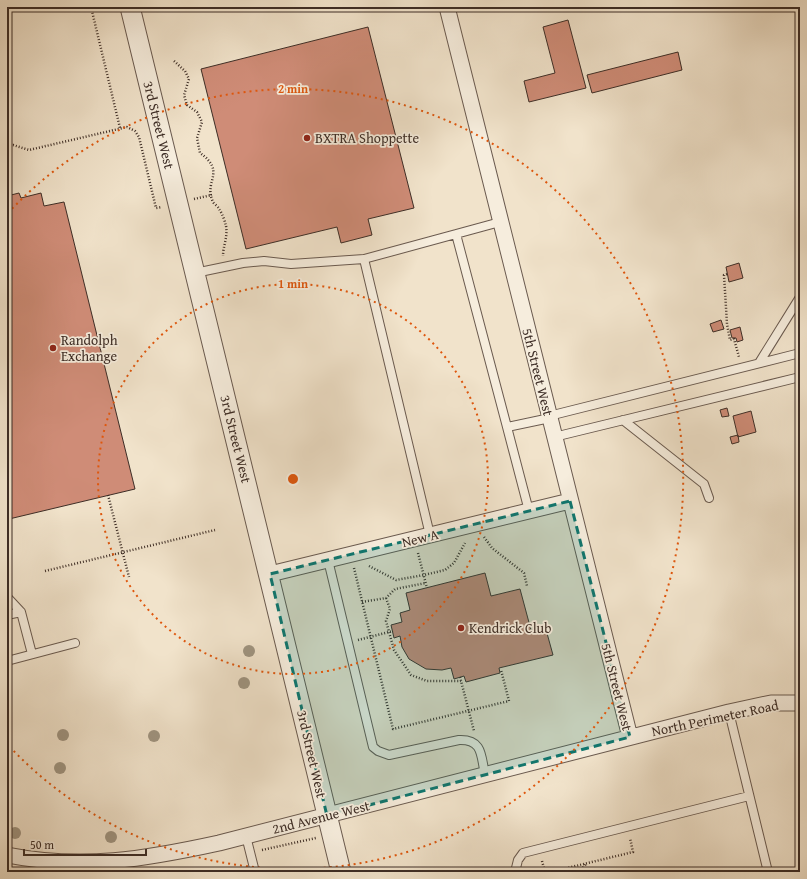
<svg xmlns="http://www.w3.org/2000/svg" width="807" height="879" viewBox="0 0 807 879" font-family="'Gentium Book Plus',serif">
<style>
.building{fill:#cf8c77;stroke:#3d2d26}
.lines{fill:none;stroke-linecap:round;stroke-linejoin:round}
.service-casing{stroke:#6a5a4f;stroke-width:10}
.minor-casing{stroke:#6a5a4f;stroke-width:17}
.tertiary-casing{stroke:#6a5a4f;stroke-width:21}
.path{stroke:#3d2d26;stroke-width:2.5;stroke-dasharray:1 2;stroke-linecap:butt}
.service{stroke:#f6eddd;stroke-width:8}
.minor{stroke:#f6eddd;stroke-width:15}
.tertiary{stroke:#f6eddd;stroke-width:19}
.tree{fill:#9f9480}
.marked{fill:#0f766e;fill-opacity:0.2;stroke:#0f766e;stroke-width:3;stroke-dasharray:8 5;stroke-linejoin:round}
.ring{fill:none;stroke:#df570d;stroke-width:2;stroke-dasharray:2 4}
.poi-dot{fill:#8f2418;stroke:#f6eddd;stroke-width:1.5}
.labels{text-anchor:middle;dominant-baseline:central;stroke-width:3.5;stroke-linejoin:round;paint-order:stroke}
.street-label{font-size:14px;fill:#3d2d26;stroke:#f6eddd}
.poi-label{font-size:14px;fill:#3d2d26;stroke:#f6eddd;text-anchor:start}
.centre{fill:#df570d;stroke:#f6eddd;stroke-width:2}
.ring-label{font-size:12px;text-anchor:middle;font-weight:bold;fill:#df570d;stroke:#f6eddd;stroke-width:3.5;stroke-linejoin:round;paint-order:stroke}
</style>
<rect width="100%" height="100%" fill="#f1e3cb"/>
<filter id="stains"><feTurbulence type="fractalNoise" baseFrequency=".005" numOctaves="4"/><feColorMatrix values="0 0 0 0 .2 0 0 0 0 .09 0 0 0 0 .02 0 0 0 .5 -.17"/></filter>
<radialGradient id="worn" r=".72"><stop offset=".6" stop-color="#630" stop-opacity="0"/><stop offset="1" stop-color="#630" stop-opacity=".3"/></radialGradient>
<path class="building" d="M568,20L586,88L529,102L524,81L555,73L543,27Z
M368,27L414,208L368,219L372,235L341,243L337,227L246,249L201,69Z
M678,52L682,70L592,93L587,75Z
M19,193L21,198L41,193L44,206L64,202L135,489L9,519L7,510V196Z
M739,263L743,278L729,282L726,267Z
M721,320L724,329L713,332L710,324Z
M740,327L743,340L737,342L736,338H732L730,330Z
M727,408L729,416L722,417L720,410Z
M751,411L756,432L738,437L733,416Z
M738,435L739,442L732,444L730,437Z
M485,573L491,596L520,589L531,630L545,626L553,655L499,668L500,673L466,682L464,676L454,679L451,668L442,670L426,669L409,659L402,647L400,636L394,638L391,625L402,622L400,613L410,610L406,593Z"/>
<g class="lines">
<defs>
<path id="service" d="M500,222L456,234L507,427L550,418
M364,259L456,234
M195,273L243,263L264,261L291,264L364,259L430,535
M759,363L800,297
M549,416L800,353
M623,420L704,484L709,498
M507,427L529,511
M554,437L800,377
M328,560L373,747L378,751L389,755L459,740C483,739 481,756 485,775
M7,597L21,612L32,654
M7,615L21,612
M7,661L75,643
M729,712L768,872
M246,836L255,872
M515,872L518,860L523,853L749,796"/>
<path id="minor" d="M447,7L630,737
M270,574L570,501
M7,855C82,870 146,859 219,843L729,712L771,703H800"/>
<path id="tertiary" d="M130,7L341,872"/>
</defs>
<use href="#service" class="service-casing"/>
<use href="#minor" class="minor-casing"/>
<use href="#tertiary" class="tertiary-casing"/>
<path class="path" d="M91,7L120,128
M174,61L185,71L189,79L184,95L187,105L197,112L202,122L197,138L200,153C227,172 203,181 213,202C214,204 218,206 219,209C222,213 225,221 226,226C228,237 223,246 223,256
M7,146L13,145L29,150L127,127L135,131L139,137L156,208L162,207
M7,190L8,196
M194,199L212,195
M727,274L724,275L727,324L730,340L734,339L739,357
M108,495L129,577
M484,537L492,548L524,573L527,586
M418,553L427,588
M369,566L396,580L424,575L445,570L454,563L465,543
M354,568L393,729L509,701L501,670
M45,571L215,530
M386,598L390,609L386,621L394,650L411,675L427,681H461
M362,602L386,598L395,589L426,583
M358,640L393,631
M460,677L474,731
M262,850L316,838
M542,861L545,872
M551,872L633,852L630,838
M579,872L586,864"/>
<use href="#service" class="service"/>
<use href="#minor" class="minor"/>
<use href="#tertiary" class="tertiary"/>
</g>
<g class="tree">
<circle cx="249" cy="651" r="6"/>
<circle cx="244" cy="683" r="6"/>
<circle cx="63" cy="735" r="6"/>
<circle cx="154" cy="736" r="6"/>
<circle cx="60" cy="768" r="6"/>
<circle cx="15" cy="833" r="6"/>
<circle cx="111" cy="837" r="6"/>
</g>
<path class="marked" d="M570,501L630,737L327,816L270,574Z"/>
<g class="ring">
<circle cx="293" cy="479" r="195"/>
<path d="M8 213A390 390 0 1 1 8 745"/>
</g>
<g class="poi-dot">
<circle cx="307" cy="138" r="4"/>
<circle cx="53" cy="348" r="4"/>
<circle cx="461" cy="628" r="4"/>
</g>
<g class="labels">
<g class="street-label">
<text transform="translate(159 125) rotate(76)">3rd Street West</text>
<text transform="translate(538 372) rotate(76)">5th Street West</text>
<text transform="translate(236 439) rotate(76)">3rd Street West</text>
<text transform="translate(420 538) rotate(-14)">New A</text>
<text transform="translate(617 687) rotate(76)">5th Street West</text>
<text transform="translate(715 718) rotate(-12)">North Perimeter Road</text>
<text transform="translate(312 754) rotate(77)">3rd Street West</text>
<text transform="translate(321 817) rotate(-14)">2nd Avenue West</text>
</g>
<g class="poi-label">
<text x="315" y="138">BXTRA Shoppette</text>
<text x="61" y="340">Randolph<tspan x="61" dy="16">Exchange</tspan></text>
<text x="469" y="628">Kendrick Club</text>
</g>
</g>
<circle cx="293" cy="479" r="6" class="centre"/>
<g class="ring-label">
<text x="293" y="93">2 min</text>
<text x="293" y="288">1 min</text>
</g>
<rect width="807" height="879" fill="none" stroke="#f1e3cb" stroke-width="24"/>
<rect x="8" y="8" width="791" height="863" fill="none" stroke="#3d2d26" stroke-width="2"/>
<rect x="12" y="12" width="783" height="855" fill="none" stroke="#3d2d26"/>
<path d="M24 849v6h122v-6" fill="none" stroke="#3d2d26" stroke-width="2"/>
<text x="30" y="849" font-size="12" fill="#3d2d26" stroke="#f6eddd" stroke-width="3" paint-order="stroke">50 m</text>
<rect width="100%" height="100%" filter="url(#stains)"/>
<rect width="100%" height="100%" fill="url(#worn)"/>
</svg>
